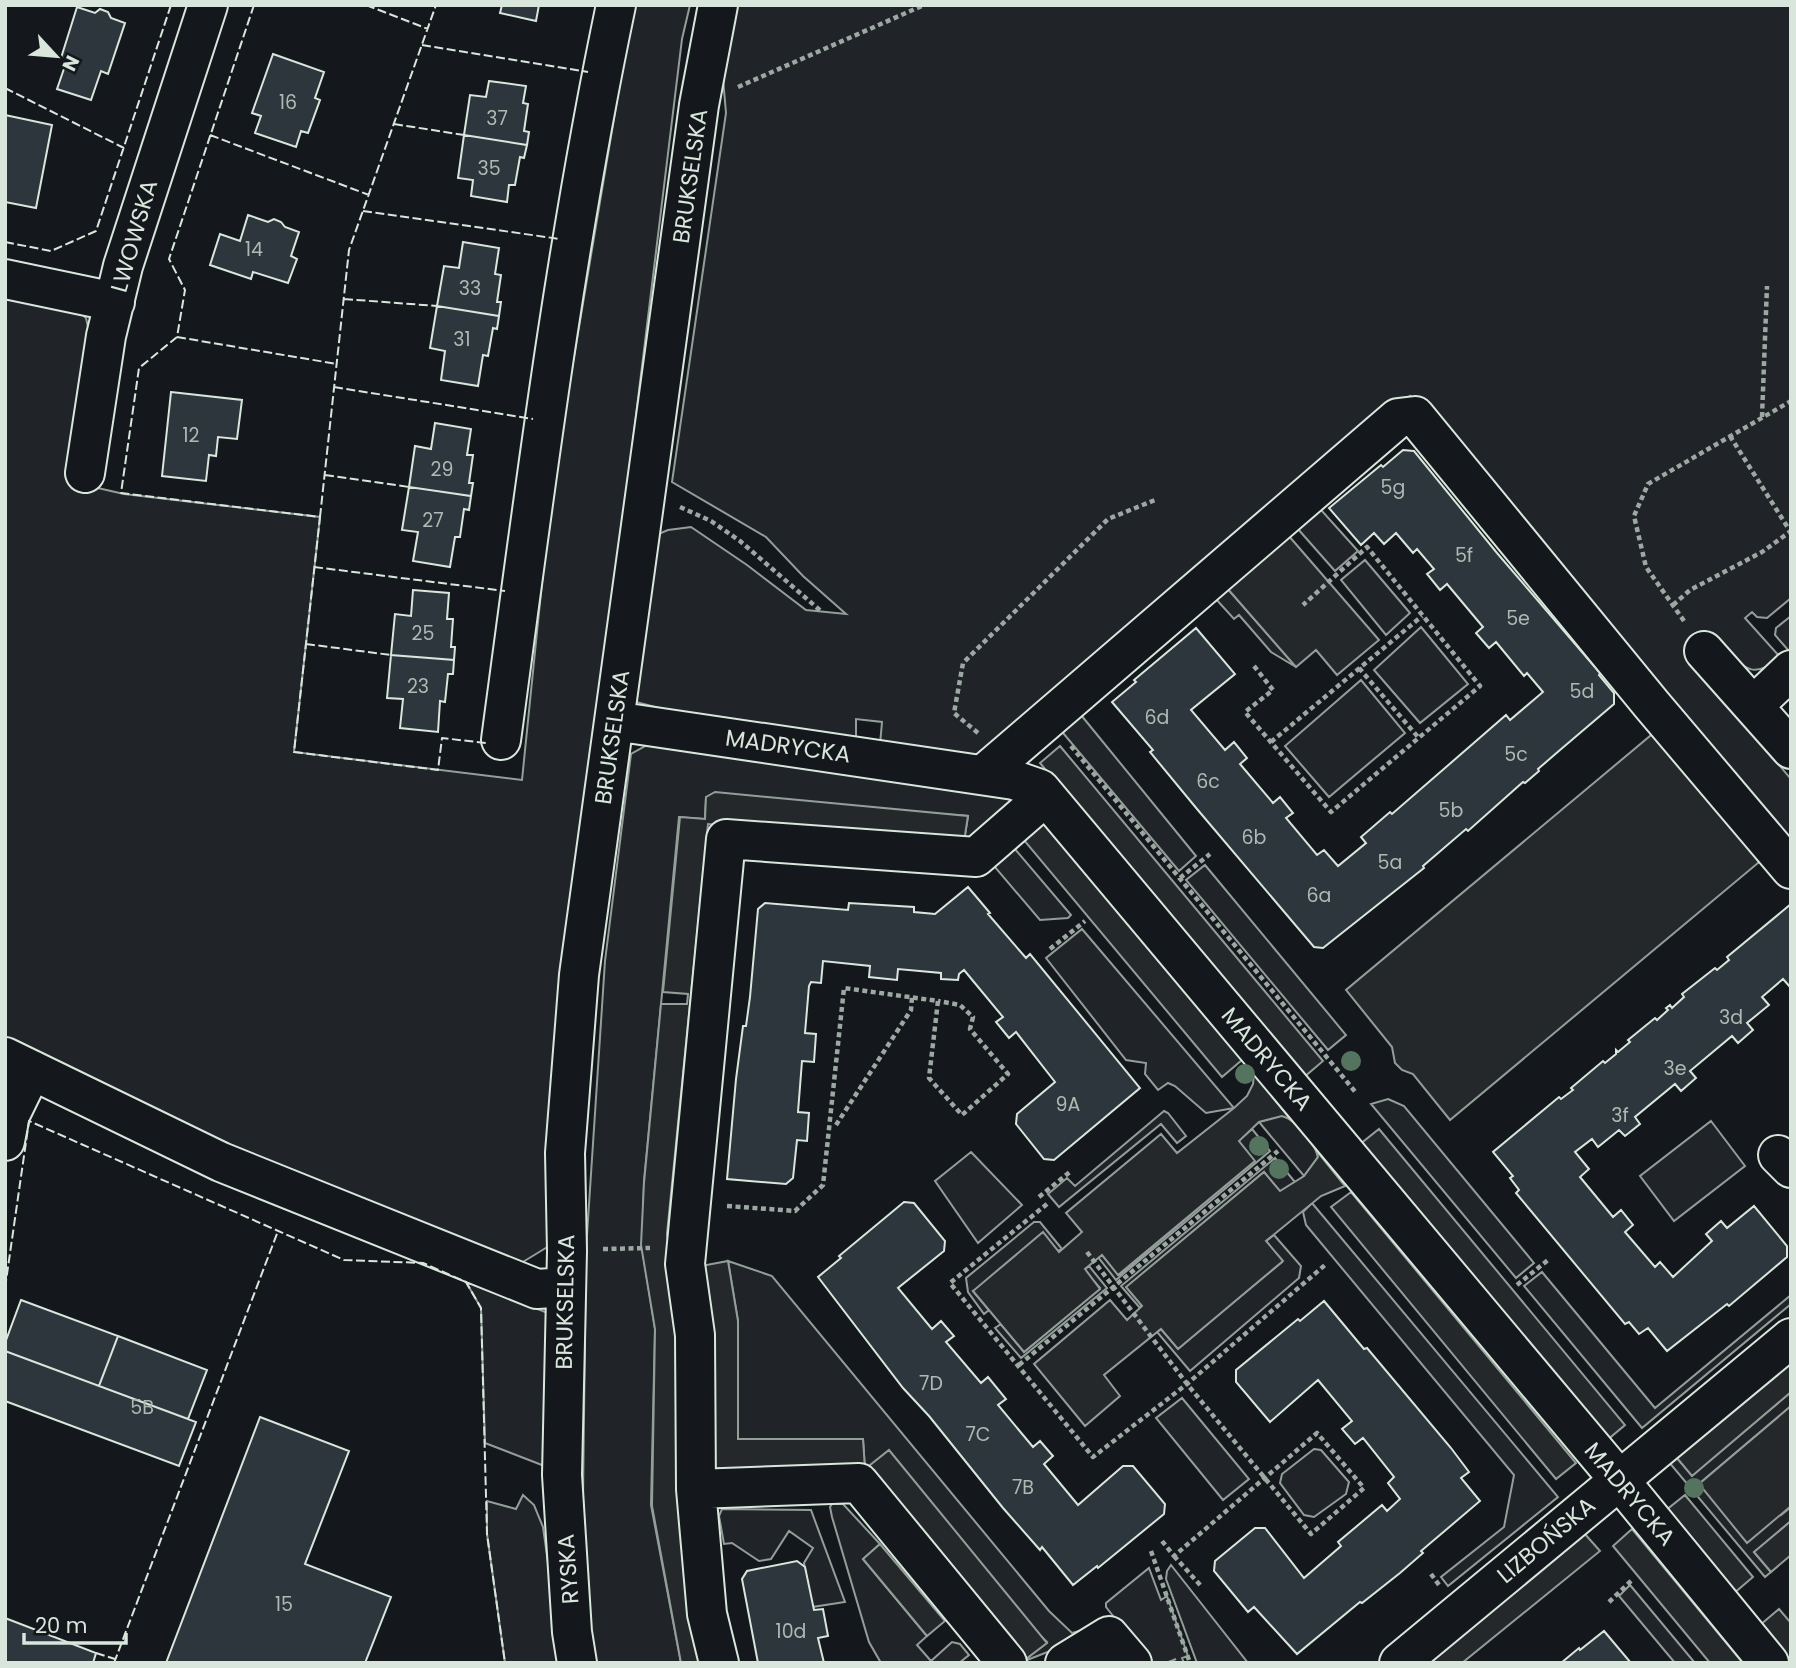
<svg xmlns="http://www.w3.org/2000/svg" width="1796" height="1668" viewBox="0 0 1796 1668" font-family="Poppins,sans-serif">
<style>
.green{fill:#202428;stroke:#939e99;stroke-width:2}
.parking{fill:#24282b;stroke:#939e99;stroke-width:2}
.building{fill:#2c363c;stroke:#d8e6dc;stroke-width:2}
.lines{fill:none;stroke-linecap:round;stroke-linejoin:round}
.minor-casing{stroke:#d8e6dc;stroke-width:42}
.path{stroke:#9da8a2;stroke-width:4.5;stroke-dasharray:5 3.5;stroke-linecap:butt}
.minor{stroke:#14181c;stroke-width:38}
.fence{stroke:#d8e6dc;stroke-width:2;stroke-dasharray:9 3.5;stroke-linecap:butt}
.tree{fill:#55745f}
.labels{text-anchor:middle;dominant-baseline:central;stroke-width:5;stroke-linejoin:round;paint-order:stroke}
.number-label{font-size:19px;fill:#adbab4}
.street-label{font-size:23px;fill:#d8e6dc;stroke:#14181c}
</style>
<rect width="100%" height="100%" fill="#14181c"/>
<path class="green" d="M633,5H690L682,39L590,792L549,1246L513,1268L5,1047V292L77,310L86,318L89,331L67,481L124,494L320,517L294,752L522,780L551,494Z
M735,5H1791V598L1767,618L1757,617L1752,612L1745,618L1781,658C1748,683 1742,664 1719,640L1691,662L1791,779V853L1410,396L1059,686L1035,713L972,758L880,745L882,722L856,719V738L690,716L636,702L656,535L668,530L691,527L747,565L806,610L846,614L803,576L766,537L672,482L726,113L722,67Z
M1313,501L1358,551L1335,571L1290,520Z
M1365,560L1410,613L1386,635L1341,580Z
M1227,588L1296,667L1271,652L1239,615L1234,619L1215,598Z
M1791,616V649L1789,651L1775,635L1776,628Z
M1421,627L1468,684L1420,723L1374,670Z
M1361,680L1405,733L1329,797L1285,746Z
M1081,715L1196,856L1179,871L1058,727Z
M649,744L686,751L1016,799L963,848L968,816L706,797L705,819L679,817L644,1181L642,1248L655,1329L651,1505L681,1663H592L583,1499L586,1250L605,961L631,754Z
M1009,842L1071,915L1068,918L1040,920L994,866Z
M1205,865L1346,1035L1328,1050L1186,880Z
M1082,929L1234,1108L1206,1113L1175,1086L1168,1083L1158,1090L1145,1074L1146,1063L1126,1060L1046,958Z
M1388,1099L1404,1106L1534,1263L1516,1278L1371,1104Z
M1164,1111L1168,1113L1186,1136L1177,1143L1161,1124L1059,1207L1048,1194L1067,1178L1075,1186Z
M1282,1115C1296,1121 1315,1143 1318,1157L1304,1176L1259,1122Z
M1711,1121L1745,1166L1674,1221L1640,1176Z
M1252,1129L1270,1151L1116,1280L1098,1257L1102,1255L1119,1275L1254,1161L1238,1141Z
M971,1152L1022,1205L978,1243L935,1181Z
M1275,1158L1295,1182L1280,1192L1264,1172L1127,1287L1142,1306L1140,1308L1121,1286Z
M1312,1203L1558,1497L1448,1586L1441,1577L1504,1527L1514,1475L1306,1225L1303,1212Z
M1034,1222H1040L1062,1249L973,1291L989,1310L984,1314L968,1292L966,1278Z
M1274,1235L1301,1266L1299,1278L1190,1371L1157,1332L1161,1329L1178,1348L1282,1262L1266,1241Z
M728,1261L772,1276L1049,1611L1072,1633L1079,1631L1081,1639L1022,1662L1047,1642L865,1470L863,1439H738V1321Z
M1089,1266L1107,1288L1021,1358L995,1328L1001,1324L1024,1352L1100,1288L1084,1270Z
M1542,1272L1655,1408L1791,1295V1304L1642,1428L1524,1286Z
M466,1282L548,1313L547,1467L485,1443L481,1308Z
M1791,1392V1406L1699,1484L1765,1496L1781,1515L1791,1507V1521L1754,1552L1771,1572L1765,1577L1668,1461L1677,1458L1692,1475Z
M1182,1398L1249,1479L1223,1500L1156,1418Z
M1314,1449L1321,1450L1349,1482L1346,1494L1314,1517L1304,1515L1280,1483L1282,1474Z
M523,1495L534,1505L543,1527L562,1663H505L487,1534V1501L516,1509Z
M832,1504H843L880,1544L863,1559L927,1636L917,1645L931,1661L952,1642L960,1644L969,1655L959,1663H881L869,1642L832,1517L830,1507Z
M722,1509L811,1510L845,1602L812,1607L804,1563L813,1548L789,1531L771,1559L759,1561L732,1543L724,1544L719,1516Z
M1171,1565L1248,1663H1197L1166,1579L1167,1571Z
M1149,1568L1161,1600L1167,1596L1188,1656L1182,1658L1184,1663H1169L1176,1659L1166,1663H1151L1124,1624L1121,1626L1106,1607V1603Z
M1630,1585L1695,1663H1675L1619,1596Z"/>
<path class="parking" d="M1288,535L1379,640L1337,675L1316,650L1296,667L1227,588Z
M1656,731L1764,858L1450,1120L1413,1074L1402,1070L1395,1063L1392,1047L1346,990Z
M1060,746L1323,1061L1303,1078L1040,763Z
M715,792L968,816L963,848L708,824L667,1234L681,1334L708,1663H681L652,1506L655,1329L641,1245L644,1183L661,1004H687L688,994L663,992L680,817L705,819L706,797Z
M1043,823L1242,1060L1222,1077L1023,839Z
M1254,1073L1290,1119L1282,1116L1259,1122L1239,1141L1255,1161L1118,1275L1102,1255L1085,1269L1100,1289L1024,1352L973,1291L1043,1232L1059,1252L1082,1232L1066,1213L1161,1134L1177,1153L1234,1108L1247,1096L1253,1084Z
M1379,1129L1625,1425L1606,1441L1359,1145Z
M1316,1150L1345,1186L1321,1196L1266,1241L1283,1261L1178,1349L1161,1329L1104,1375L1120,1396L1085,1426L1034,1364L1110,1300L1127,1320L1142,1306L1126,1287L1264,1172L1280,1191L1304,1176L1318,1157Z
M1351,1192L1576,1463L1556,1479L1331,1207Z
M728,1261L738,1321V1439H863L865,1469L889,1450L1047,1643L1022,1662L865,1470L710,1472L701,1266Z
M1791,1362V1392L1692,1476L1677,1458Z
M1791,1406V1506L1747,1543L1699,1484Z
M1685,1495L1753,1577L1733,1594L1665,1511Z
M1791,1521V1555L1771,1572L1754,1552Z
M1632,1529L1743,1663H1710L1613,1546Z
M1584,1533L1600,1551L1462,1663H1421Z
M880,1544L945,1621L927,1636L863,1559Z
M1779,1609L1791,1623V1662L1760,1625Z"/>
<path class="building" d="M502,5H539L536,21L500,13Z
M77,7L95,13L100,9L108,12L111,18L125,23L108,74L101,71L91,100L57,89L67,60L61,58Z
M273,54L324,72L315,98L320,100L308,133L301,131L296,147L255,133L261,116L252,113Z
M489,81L526,86L523,103L528,104L524,131L529,132L527,145L464,135L470,95L486,97Z
M5,115L52,125L36,208L5,202Z
M464,135L527,145L524,158L520,157L515,185H509L507,202L471,196L473,180L458,178Z
M248,215L268,222L274,219L281,222L285,227L299,232L291,256L297,259L288,283L253,272L251,279L210,265L220,234L240,241Z
M463,242L499,248L495,274L501,275L497,302H501L499,316L437,306L444,266L459,268Z
M437,306L499,316L497,329L493,328L488,356L483,355L478,386L441,380L445,351L430,348Z
M171,392L242,400L237,439L218,437L216,456L209,455L206,481L162,476Z
M435,423L471,429L467,455H473L469,483H473L471,496L409,487L415,446L431,449Z
M1403,450L1414,451L1497,553L1600,673L1599,675L1614,693V704L1560,750L1538,769L1539,771L1525,783L1523,782L1468,831L1466,829L1423,866L1424,868L1323,948L1314,947L1197,809L1150,752L1153,750L1112,702L1136,682L1134,680L1196,628L1235,674L1191,710L1225,750L1234,742L1247,758L1240,764L1273,803L1280,797L1293,813L1286,818L1317,855L1324,850L1338,866L1366,843L1361,837L1390,812L1392,814L1506,715L1510,720L1543,692L1527,673L1524,676L1496,642L1489,648L1476,633L1483,627L1447,584L1440,590L1427,574L1434,569L1417,549L1413,553L1396,533L1384,544L1374,533L1361,545L1329,508L1381,465L1383,467Z
M409,487L471,496L469,510L464,509L460,537H455L450,567L413,561L418,532L402,530Z
M413,590L449,593L447,619H453L451,647H455L454,660L391,655L395,614L411,616Z
M391,655L454,660L453,674H448L445,702L440,701L438,732L400,728L403,699L387,698Z
M968,887L990,913L988,914L1026,958L1030,954L1140,1088L1054,1160L1044,1159L1016,1124L1017,1114L1055,1082L1016,1032L1009,1038L996,1022L1003,1017L964,970L959,974L958,980L941,979V973L898,969L897,980L869,977L870,966L823,961L821,983L811,982L809,986L805,1033L816,1034L814,1062L802,1061L798,1112L809,1113L807,1141L797,1140L793,1178L786,1184L727,1179L736,1079L743,1026H746L750,997L758,909L765,903L848,910L849,903L914,907V912L935,914Z
M1791,904V988L1783,979L1762,997L1769,1005L1747,1023L1753,1030L1738,1043L1732,1036L1690,1071L1696,1078L1681,1091L1675,1084L1635,1117L1640,1124L1625,1136L1619,1130L1598,1147L1592,1139L1575,1152L1589,1169L1580,1177L1613,1217L1621,1210L1633,1225L1625,1232L1655,1267L1660,1262L1673,1277L1712,1241L1706,1234L1721,1221L1727,1228L1754,1206L1787,1246V1257L1729,1306L1727,1304L1667,1351L1648,1328L1639,1334L1629,1322L1625,1324L1516,1193L1519,1190L1510,1178L1513,1176L1493,1152L1559,1097L1561,1099L1573,1090L1571,1088L1603,1061L1605,1063L1616,1054V1050L1618,1052L1630,1042L1628,1040L1655,1018L1657,1020L1668,1010L1666,1008L1670,1005L1672,1008L1684,997L1682,994L1715,968L1717,970L1729,960L1727,957Z
M904,1202L914,1203L945,1241L944,1251L898,1288L932,1329L941,1321L954,1336L946,1342L981,1383L988,1377L1006,1399L998,1405L1033,1447L1040,1441L1053,1456L1044,1464L1078,1505L1123,1466H1133L1165,1504L1164,1514L1098,1568L1097,1566L1073,1585L1042,1547L1040,1550L1003,1508L929,1416L903,1388L818,1277L841,1258L839,1256Z
M21,1300L118,1336L99,1386L5,1351V1343Z
M1324,1301L1364,1349L1367,1348L1451,1448L1469,1472L1461,1478L1480,1501L1421,1551L1423,1553L1400,1573L1362,1603L1360,1602L1297,1654L1254,1607L1248,1612L1214,1571L1215,1561L1255,1528H1265L1304,1578L1341,1546L1338,1542L1382,1505L1387,1511L1400,1499L1388,1483L1394,1477L1363,1438L1355,1444L1342,1429L1352,1421L1318,1380L1270,1422L1236,1382V1370L1298,1319L1300,1321Z
M118,1336L207,1370L188,1419L99,1386Z
M5,1351L196,1422L179,1466L5,1401Z
M260,1417L349,1451L305,1564L391,1597L365,1663H166Z
M797,1561L805,1567L814,1610L823,1609L828,1636L818,1638L824,1663H758L742,1579L747,1571Z
M5,1618L96,1653L93,1663H5Z
M1604,1631L1631,1663H1561L1579,1648L1580,1650Z"/>
<g class="lines">
<defs>
<path id="minor" d="M5,279L115,302
M85,473L106,336L123,266L208,5
M1704,651L1791,749
M1753,706L1791,670
M614,721L1014,780L1040,789L1606,1464L1769,1663
M501,740C534,495 565,248 616,5
M983,775L1398,418L1415,416L1652,705L1791,869
M5,1057L221,1162L537,1289L566,1287
M5,1141L10,1115L32,1070
M1778,1155L1791,1168
M696,1489L859,1483L1007,1663
M577,1663L572,1632L562,1475L567,1251L565,1153L579,975L699,105L718,5
M719,1663L707,1614L696,1489L695,1335L685,1264L726,839L976,857L1046,796
M1065,1663L1109,1636L1132,1663
M1399,1663L1791,1338"/>
</defs>
<use href="#minor" class="minor-casing"/>
<path class="path" d="M738,87L924,5
M1762,417L1767,286
M1730,436L1790,531
M680,507L711,521L740,541L822,612
M1673,605L1690,590L1762,552L1791,531
M1684,621L1646,567L1634,516L1648,484L1791,401
M1254,666L1273,690L1245,712L1331,812L1480,686L1367,547L1303,605
M1359,668L1418,737
M978,733L954,713L963,663L1108,519L1155,500
M1271,742L1422,616
M1071,746L1357,1094
M1180,878L1210,854
M1050,949L1085,921
M836,1125L911,1010L912,997
M1039,1197L1071,1171
M1047,1204L950,1283L1093,1457L1187,1384L1325,1265
M727,1206L795,1211L823,1185L844,988L938,1001L929,1078L962,1115L1008,1074L970,1029L973,1017L960,1005L938,1001
M603,1249L650,1248
M1087,1252L1187,1384L1311,1534L1364,1488L1317,1433L1174,1556L1162,1541
M1517,1285L1548,1260
M1019,1365L1278,1151
M1151,1551L1190,1663
M1174,1556L1202,1587
M1431,1574L1439,1585
M1609,1602L1632,1580"/>
<use href="#minor" class="minor"/>
<path class="fence" d="M254,5L169,259L185,290L177,337L139,368L121,493L320,517L294,752L438,770L442,738L486,743
M366,5L428,29
M422,45L588,72
M5,88L124,148
M394,124L464,135
M210,135L369,195
M363,211L560,239
M5,242L51,251L96,231L171,5
M344,299L437,306
M177,337L337,364
M334,387L533,419
M325,475L409,487
M320,517L349,250L436,5
M314,567L505,591
M306,644L391,655
M5,1288L29,1121L344,1260L423,1263L466,1282L481,1308L487,1534L505,1663
M96,1653L115,1659
M114,1663L278,1231"/>
</g>
<g class="tree">
<circle cx="1351" cy="1061" r="10"/>
<circle cx="1245" cy="1074" r="10"/>
<circle cx="1259" cy="1146" r="10"/>
<circle cx="1279" cy="1169" r="10"/>
<circle cx="1694" cy="1488" r="10"/>
</g>
<g class="labels">
<g class="number-label">
<text x="288" y="102">16</text>
<text x="497" y="118">37</text>
<text x="489" y="168">35</text>
<text x="254" y="249">14</text>
<text x="470" y="288">33</text>
<text x="462" y="339">31</text>
<text x="191" y="435">12</text>
<text x="442" y="469">29</text>
<text x="1393" y="487">5g</text>
<text x="433" y="520">27</text>
<text x="1464" y="555">5f</text>
<text x="1518" y="618">5e</text>
<text x="423" y="633">25</text>
<text x="418" y="686">23</text>
<text x="1582" y="691">5d</text>
<text x="1157" y="717">6d</text>
<text x="1516" y="754">5c</text>
<text x="1208" y="781">6c</text>
<text x="1451" y="810">5b</text>
<text x="1254" y="837">6b</text>
<text x="1390" y="862">5a</text>
<text x="1319" y="895">6a</text>
<text x="1731" y="1017">3d</text>
<text x="1675" y="1068">3e</text>
<text x="1068" y="1104">9A</text>
<text x="1620" y="1115">3f</text>
<text x="931" y="1383">7D</text>
<text x="142" y="1407">5B</text>
<text x="978" y="1434">7C</text>
<text x="1023" y="1487">7B</text>
<text x="284" y="1604">15</text>
<text x="791" y="1631">10d</text>
</g>
<g class="street-label">
<text transform="translate(690 176) rotate(-82)">BRUKSELSKA</text>
<text transform="translate(134 236) rotate(-74)">LWOWSKA</text>
<text transform="translate(612 737) rotate(-82)">BRUKSELSKA</text>
<text transform="translate(788 746) rotate(8)">MADRYCKA</text>
<text transform="translate(1267 1059) rotate(50)">MADRYCKA</text>
<text transform="translate(565 1302) rotate(-89)">BRUKSELSKA</text>
<text transform="translate(1630 1494) rotate(50)">MADRYCKA</text>
<text transform="translate(1546 1540) rotate(-40)">LIZBOŃSKA</text>
<text transform="translate(568 1569) rotate(-94)">RYSKA</text>
</g>
</g>
<rect width="1796" height="1668" fill="none" stroke="#d8e6dc" stroke-width="14"/>
<g transform="translate(56 56) rotate(116)" stroke="#14181c" stroke-width="5" paint-order="stroke">
<path d="M0-5L12 26L0 18L-12 26Z" fill="#d8e6dc"/>
<text y="-10" font-size="19" font-weight="bold" text-anchor="middle" fill="#d8e6dc">N</text>
</g>
<path d="M24 1633v10h102v-10" fill="none" stroke="#d8e6dc" stroke-width="3.5"/>
<text x="35" y="1633" font-size="21" fill="#d8e6dc" stroke="#14181c" stroke-width="5" paint-order="stroke">20 m</text>
</svg>
